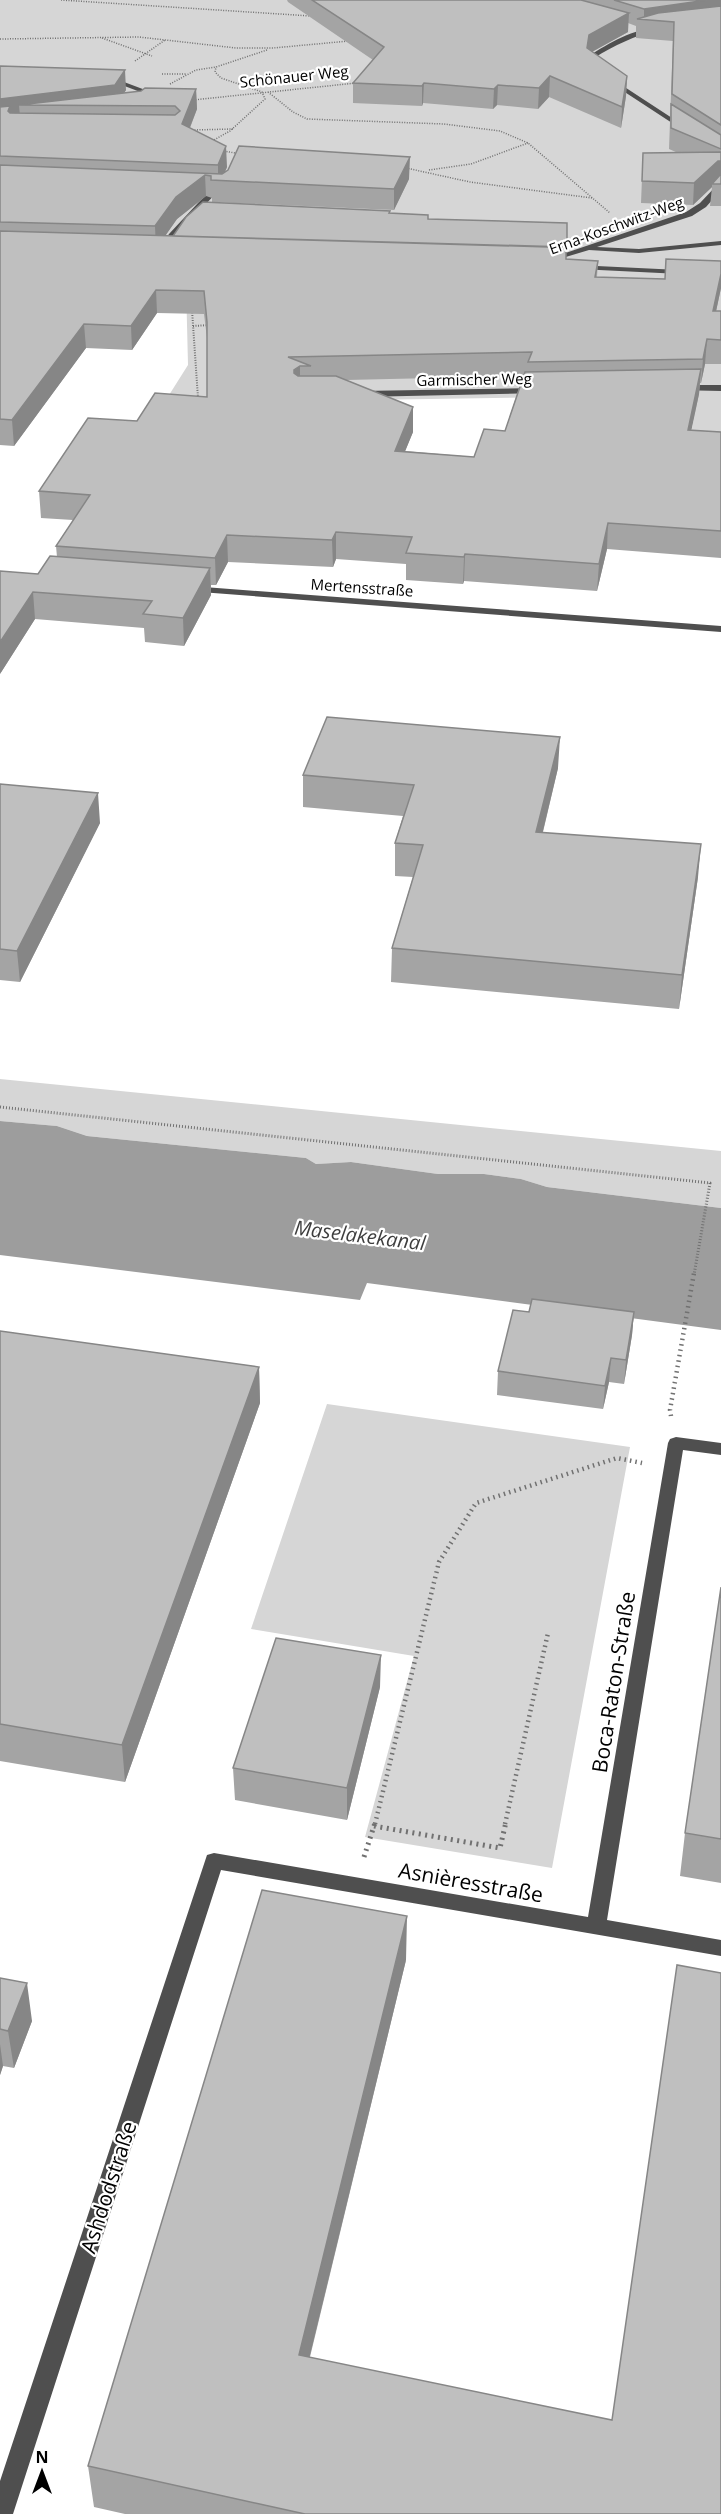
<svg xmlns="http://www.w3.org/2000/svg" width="721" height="2514" viewBox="0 0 721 2514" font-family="'Open Sans',sans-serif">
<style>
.green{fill:#d6d6d6}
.water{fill:#9d9d9d}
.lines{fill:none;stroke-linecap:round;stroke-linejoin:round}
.path-far4{stroke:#717171;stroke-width:1.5;stroke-dasharray:1 1.5;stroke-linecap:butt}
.path-far3{stroke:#717171;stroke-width:2;stroke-dasharray:1 1.5;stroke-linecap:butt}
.path-far2{stroke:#717171;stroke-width:3;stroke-dasharray:1 2;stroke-linecap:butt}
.path-far1{stroke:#717171;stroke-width:4.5;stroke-dasharray:1.5 4;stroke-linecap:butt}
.path{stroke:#717171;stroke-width:5;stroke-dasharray:2 4.5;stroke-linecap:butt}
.minor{fill:#4f4f4f;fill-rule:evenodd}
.wall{fill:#a4a4a4;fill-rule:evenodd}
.shaded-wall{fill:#868686}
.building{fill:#bfbfbf;stroke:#868686;stroke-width:1.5}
.labels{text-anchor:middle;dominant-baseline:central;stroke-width:4.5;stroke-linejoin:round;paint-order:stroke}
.far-street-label{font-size:15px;fill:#000;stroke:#fff}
.water-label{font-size:20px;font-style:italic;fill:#3e3e3e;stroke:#fff}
.near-street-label{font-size:21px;fill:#000;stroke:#fff}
</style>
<rect width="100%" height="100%" fill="#fff"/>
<path class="green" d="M0,0H721V452L688,450L698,395L164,403L188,365L186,284L0,278Z
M0,1079L721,1151V1208L547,1187L521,1179L484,1174H438L351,1162L316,1164L306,1158L87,1136L57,1126L0,1121Z
M327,1404L630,1447L552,1868L365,1837L414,1656L251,1629Z"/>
<path class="water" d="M0,1121L57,1126L87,1136L306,1158L316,1164L351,1162L438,1174H484L521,1179L547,1187L721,1208V1330L367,1283L360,1300L0,1255Z"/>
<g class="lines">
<path class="path-far4" d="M61,0L311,16
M102,38L152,56
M0,39L139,37L236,48H273L349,41
M135,61L165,40
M162,74H187
M170,84L196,70L216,67L267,50
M268,92L293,112L307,119L444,124L500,131L528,143L610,213
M193,100L356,83
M192,130L233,129
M212,141L230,131L265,99L262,92L221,78L215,72L216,67
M224,151L240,154
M406,168L470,182L592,198
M429,170L471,164L528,143"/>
<path class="path-far3" d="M192,310L198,398H201
M193,326L210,325"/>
<path class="path-far2" d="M0,1107L710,1183L694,1275"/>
<path class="path-far1" d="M671,1416L670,1410L694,1273
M375,1824L439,1562L476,1503L617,1458L642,1463
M505,1824L548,1633"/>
<path class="path" d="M374,1826L375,1822
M364,1857L374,1826L500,1848L506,1822"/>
<path class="minor" d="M658,28V30C634,36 615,45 594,58V67L721,150V155L588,68L589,56C609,43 634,28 658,28Z
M108,76L148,91L151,99L144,107H140L145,99L143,93L106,79Z
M718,184H721V190L706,207L692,216L597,247L639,249L721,241V245L639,253L589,250L549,262L545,260L686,212L700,203Z
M212,188L219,190L175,237L163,255H157L156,253L169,234Z
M576,265L721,272V276L579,269H576Z
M679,385H721V391L676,390V386Z
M538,388L542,391L541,393L361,397L357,394L361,391Z
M191,586L721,626V632L187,591L186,589Z
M676,1437L721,1443V1455L683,1450L607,1920L721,1940V1956L221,1870L13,2514H0V2481L207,1855L214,1853L588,1917L668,1443L670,1439Z"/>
</g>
<path class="wall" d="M287,0H721V206H710L712,187L693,205L641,203L643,153H678L669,149L673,41L636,38V26L628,23V32L592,52L627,76L626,96L621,128L549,97L538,109L497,105L493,109L423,103L422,106L353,103V83L373,60L288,2Z
M0,66L126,90L124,93L196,89L197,109L190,128L227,167L225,172L409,179L394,210L212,202V198L206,196L177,219L165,236H173L390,211V213L428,219L567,223L566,259L598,261L597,277L665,279L666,259L721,261V288L716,311H721V364H705L701,383H700L699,394L691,430L721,432V558L607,549L597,591L464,581L463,584L406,580V564L336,559L333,567L228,562L216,585H211V595L184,646L145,642L144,628L35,619L0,674L38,574L57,557L56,546L73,520L41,518L39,491L137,421L207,397V338L204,314L157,313L132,350L86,348L14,446L0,445ZM523,376L505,431L474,457L405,451L413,432V407L346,380Z
M558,768L543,832L698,877L679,1009L391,982L392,948L413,877L395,876V843L403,816L303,807V775Z
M0,784L100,823L20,982L0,980Z
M529,1312H634L632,1335L624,1384L609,1382L603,1409L497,1395L498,1371Z
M0,1331L259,1367L260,1403L125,1782L0,1761Z
M721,1587V1883L680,1876L685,1833Z
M380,1687L347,1820L235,1800L233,1768Z
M406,1960L310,2357L721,2514H125L94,2507L88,2466Z
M0,1978L32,2021L14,2068L3,2066L0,2075Z"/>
<path class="shaded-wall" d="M707,0H721V16L674,22L644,19V9Z
M629,13L628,32L588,54L587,48L589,35Z
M125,70L126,90L116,106L19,105L20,117L0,120V99Z
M550,76L549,97L538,109L539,88Z
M627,76L626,96L621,128L622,107Z
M424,83L423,103L422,106V86Z
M498,85L497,105L493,109L494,89Z
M196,89L197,109L183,145L182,124Z
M226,146L227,167L221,181H218V165Z
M410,157L409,179L394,210V189Z
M718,161H721V182L712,184V187L693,205L694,183Z
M205,175L206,196L177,219L156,249L155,226L176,197Z
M567,241L566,249L546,247Z
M721,274V288L711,335L713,311Z
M156,290L157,313L132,350L131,326Z
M84,324L86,348L14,446L12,420Z
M707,339L705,364L701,383L703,359Z
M300,366V391L295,394L294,370Z
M701,369L699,394L686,456L688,430Z
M413,407V432L395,476V451Z
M608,523L607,549L597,591L599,564Z
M336,532V559L333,567L332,540Z
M227,535L228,562L216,585L215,558Z
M465,554L464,581L463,584L464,557Z
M210,568L211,595L184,646L183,618Z
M33,592L35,619L0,674V642Z
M560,737L558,768L535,864L536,832Z
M98,793L100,823L20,982L17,951Z
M701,844L698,877L679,1009L682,975Z
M634,1312L632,1335L624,1384L626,1360Z
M611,1358L609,1382L603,1409L605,1386Z
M259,1367L260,1403L125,1782L122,1745Z
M381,1655L380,1687L347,1820V1788Z
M407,1916L406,1960L300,2396L299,2355Z
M27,1983L32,2021L14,2068L8,2031Z
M0,2044L3,2066L0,2075Z"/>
<path class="building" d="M312,0H581L629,13L589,35L587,48L627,76L622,107L550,76L539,88L498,85L494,89L424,83L422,86L353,83L384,47Z
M614,0H707L644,9Z
M721,6V125L672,94L674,22L637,19L658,13Z
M0,66L125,70L115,85L0,99Z
M145,88L196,89L182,124L226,146L218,165L0,156V107L10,106L8,111L10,113L175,115L180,111L175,106L19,105L141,91Z
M671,104L721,135V149L671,128Z
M239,146L410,157L394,189L211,180V176L205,175L176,197L155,226L0,222V165L222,174L228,170Z
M721,152V161H718L694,183L642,181L643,153Z
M721,174V184H712Z
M203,202L390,211L389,213L428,215V219L567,223V241L548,247L173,236L186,217Z
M0,231L566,247V259L598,261L595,277L665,279L666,259L721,261V274L713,311H721V340L707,339L703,359L528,362L532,352L288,357L311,366H300L294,370V373L298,376H336L413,407L395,451L474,457L484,429L505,431L525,372L701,369L688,430L721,432V531L608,523L599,564L465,554L464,557L406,553L412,537L336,532L332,540L227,535L215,558L56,546L90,495L39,491L88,418L137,421L155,393L207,397V322L204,291L156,290L131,326L84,324L12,420L0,419Z
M50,556L210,568L183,618L143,614L152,601L33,592L0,642V571L38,574Z
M327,717L560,737L536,832L701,844L682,975L392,948L423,845L395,843L414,785L303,775Z
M0,784L98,793L17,951L0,949Z
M532,1299L634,1312L626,1360L611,1358L605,1386L498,1371L513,1310L529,1312Z
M0,1331L259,1367L122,1745L0,1724Z
M721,1587V1839L685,1833Z
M276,1638L381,1655L347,1788L233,1768Z
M262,1890L407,1916L299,2355L612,2420L677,1965L721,1973V2514H305L88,2466Z
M0,1978L27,1983L8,2031L0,2029Z"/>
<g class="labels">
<g class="far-street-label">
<text transform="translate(294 76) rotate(-6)">Schönauer Weg</text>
<text transform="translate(616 225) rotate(-20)">Erna-Koschwitz-Weg</text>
<text transform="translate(474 379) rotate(-1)">Garmischer Weg</text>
<text transform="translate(362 587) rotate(4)">Mertensstraße</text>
</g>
<g class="water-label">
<text transform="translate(360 1235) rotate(7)">Maselakekanal</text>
</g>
<g class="near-street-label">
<text transform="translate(613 1682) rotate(-81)">Boca-Raton-Straße</text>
<text transform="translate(471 1882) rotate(10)">Asnièresstraße</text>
<text transform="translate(108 2187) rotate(-72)">Ashdodstraße</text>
</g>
</g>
<g transform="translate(42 2472)" stroke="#ffffff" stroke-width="4.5" paint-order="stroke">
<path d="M0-4.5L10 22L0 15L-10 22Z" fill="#000000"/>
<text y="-9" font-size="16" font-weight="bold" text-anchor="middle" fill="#000000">N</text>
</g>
</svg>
